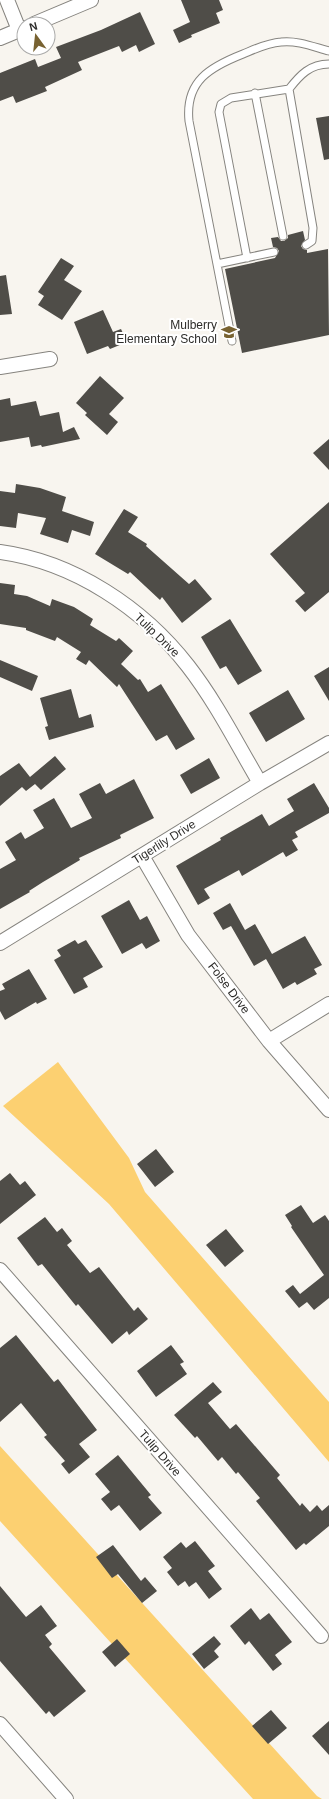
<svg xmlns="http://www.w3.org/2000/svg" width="329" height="1799" viewBox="0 0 329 1799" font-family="Arial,sans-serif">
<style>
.water{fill:#fcd071}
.building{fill:#4f4d48}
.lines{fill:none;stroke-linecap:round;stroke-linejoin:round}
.lane-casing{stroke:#86847f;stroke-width:9}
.street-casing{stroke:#86847f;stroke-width:16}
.lane{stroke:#fff;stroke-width:7}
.street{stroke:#fff;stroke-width:14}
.labels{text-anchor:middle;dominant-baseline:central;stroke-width:4;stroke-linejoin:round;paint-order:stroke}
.poi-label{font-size:12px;fill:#2d2c2a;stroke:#fff;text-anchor:end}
.street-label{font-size:12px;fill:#2d2c2a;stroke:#fff}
</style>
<rect width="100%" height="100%" fill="#f8f5ef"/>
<path class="water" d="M58,1062L129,1158L145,1192L329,1402V1462L109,1204L3,1106Z
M0,1446L317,1796L322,1799H253L0,1521Z"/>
<path class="building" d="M181,0H219L223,10L216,13L220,23L191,35L192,37L179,43L173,30L190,22Z
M140,12L155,44L139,52L136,45L122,52L119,46L78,62L82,70L45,87L47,91L16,103L13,96L0,101V73L35,59L38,67L61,58L56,47L101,30Z
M329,116V159L324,160L316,118Z
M303,231L305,240L301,246L303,249L307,250V253L328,249L329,335L242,353L225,269L275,258L279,251L277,248L273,247L271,238L278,237L281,241H284L288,238V235Z
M61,258L74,266L64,280L82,291L62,320L38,305L44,296L38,292Z
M6,275L12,314L0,315V276Z
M103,310L113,332L121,329L127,342L110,349L108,346L87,354L74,322Z
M100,376L124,398L109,414L118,422L107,435L85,415L87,413L76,403Z
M10,398L11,406L36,401L40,416L59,412L63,432L74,427L80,439L42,447L41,445L31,447L29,437L0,442V400Z
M329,439V470L313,453Z
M16,484L40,488L66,497L62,511L94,522L90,536L72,530L68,543L40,534L46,518L18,513L16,528L0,526V491L15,493Z
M329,502V592L305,612L295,601L305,593L270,554Z
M124,509L138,517L128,532L147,544L146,546L189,584L195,579L212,599L182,623L162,597L160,600L130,572L128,574L95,554Z
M0,583L15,585L14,594L27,596L50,606L52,599L74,607L93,619L90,625L116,641L119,638L133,651L121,664L138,680L140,679L148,692L161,684L195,739L176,750L167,735L156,741L119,684L117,687L89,660L86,665L76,659L81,652L57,637L55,641L26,630V628L0,624Z
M230,619L262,671L238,685L226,666L220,669L201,637Z
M0,660L38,676L32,691L0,677Z
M329,667V701L314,676Z
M71,689L79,718L91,714L94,727L49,740L45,727L48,726L40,698Z
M288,690L305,719L266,742L249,713Z
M55,756L66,769L41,790L35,784L26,791L22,787L0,806V776L19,763L30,777Z
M209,758L220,778L191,794L180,775Z
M134,779L154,818L120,835L121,838L79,858L80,860L43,882L29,891L30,892L0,909V869L16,860L5,842L21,832L25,839L44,828L33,810L54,798L71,828L92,818L79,794L100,783L106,794Z
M314,783L329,808V813L295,832L298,837L292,840L298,850L286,857L283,852L242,876L239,870L204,889L210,898L198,905L176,866L221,840L220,838L262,814L269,826L294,811L287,799Z
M129,900L140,920L147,916L160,941L146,949L142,943L122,954L101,916Z
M230,903L245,930L255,924L272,954L305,936L322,965L314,969L317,974L297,985L295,982L283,989L266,959L254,966L231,926L223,930L213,913Z
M75,940L78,944L86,940L103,967L83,978L88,987L74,994L54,960L61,956L57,950Z
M29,969L47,999L37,1004L36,1002L5,1020L0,1011V991L5,989L2,984Z
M156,1149L174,1172L155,1187L137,1164Z
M10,1173L20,1185L25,1181L36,1195L0,1224V1181Z
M301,1205L313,1223L325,1215L329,1221V1298L314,1310L307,1302L299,1308L285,1291L293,1285L300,1294L324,1275L291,1227L292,1226L285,1215Z
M45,1217L57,1232L62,1228L72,1241L67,1245L90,1273L99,1267L134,1311L138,1307L148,1319L129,1335L127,1331L112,1344L78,1304L76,1306L42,1264L38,1266L17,1238Z
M226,1229L244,1251L225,1267L206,1245Z
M16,1335L54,1382L58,1379L97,1430L79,1444L90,1457L69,1474L61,1464L65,1461L44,1437L47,1435L21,1403L0,1422V1348Z
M171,1345L184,1362L180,1364L187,1374L156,1397L137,1371Z
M213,1382L222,1392L208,1403L230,1429L236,1424L280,1475L277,1478L300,1506L302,1503L310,1512L317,1505L322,1511L329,1505V1526L306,1545L304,1543L296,1550L256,1501L260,1498L238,1472L236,1474L222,1457L218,1461L197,1436L195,1438L174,1415Z
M118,1455L151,1495L148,1497L162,1513L140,1531L119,1505L111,1511L101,1499L110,1492L95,1474Z
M195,1541L215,1566L208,1571L222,1589L209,1599L196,1582L189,1587L185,1581L178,1586L167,1572L172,1568L163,1557L181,1542L186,1548Z
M113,1545L141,1581L145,1577L157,1591L142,1603L118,1574L112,1578L96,1557Z
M0,1586L26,1617L41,1605L57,1626L45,1635L52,1644L49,1647L86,1691L54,1717L49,1711L46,1714L0,1661Z
M251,1608L260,1620L269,1613L292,1642L275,1655L282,1664L273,1671L249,1641L245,1645L230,1626Z
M214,1636L221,1644L214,1651L219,1657L204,1669L192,1654Z
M117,1639L130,1654L115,1667L102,1652Z
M271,1710L287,1728L268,1744L252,1726Z
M329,1721V1755L312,1736Z"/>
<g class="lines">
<defs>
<path id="lane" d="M289,89L313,228L312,241L306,245
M255,93L283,236
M247,258L219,112L221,104L231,98L289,89C300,75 310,64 329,64
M217,264L274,252
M232,341L189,121C185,81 210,67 243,54C255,49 267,43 281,42C297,40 314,47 329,51"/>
<path id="street" d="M7,0L19,30
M34,24L91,0
M0,38L24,28
M0,367L50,359
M0,552C74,562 143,608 188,666C216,702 237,744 260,783
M142,856L188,935L269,1041L329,1110
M0,943L260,783L329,743
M269,1041L329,1004
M0,1270L321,1636
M0,1724L66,1799"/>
</defs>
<use href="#lane" class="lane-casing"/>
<use href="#street" class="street-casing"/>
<use href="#lane" class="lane"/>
<use href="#street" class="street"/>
</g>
<defs>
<symbol id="school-bare" viewBox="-9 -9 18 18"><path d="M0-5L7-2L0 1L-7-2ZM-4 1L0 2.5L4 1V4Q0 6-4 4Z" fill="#786231" stroke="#fff" stroke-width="2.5" paint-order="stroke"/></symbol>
</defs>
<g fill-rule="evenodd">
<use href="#school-bare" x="218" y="321" width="22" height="22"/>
</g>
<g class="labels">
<g class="poi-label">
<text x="217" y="325">Mulberry<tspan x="217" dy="14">Elementary School</tspan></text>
</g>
<g class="street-label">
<text transform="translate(157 635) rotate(44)">Tulip Drive</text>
<text transform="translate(164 842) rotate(-32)">Tigerlily Drive</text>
<text transform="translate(229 988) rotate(53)">Folse Drive</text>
<text transform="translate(160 1453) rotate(49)">Tulip Drive</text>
</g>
</g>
<g transform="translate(36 36) rotate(345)"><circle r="19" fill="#ffffff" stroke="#ababaa"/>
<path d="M0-3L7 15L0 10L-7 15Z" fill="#786231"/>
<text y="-6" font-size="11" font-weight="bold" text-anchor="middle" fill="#2d2c2a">N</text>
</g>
</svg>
